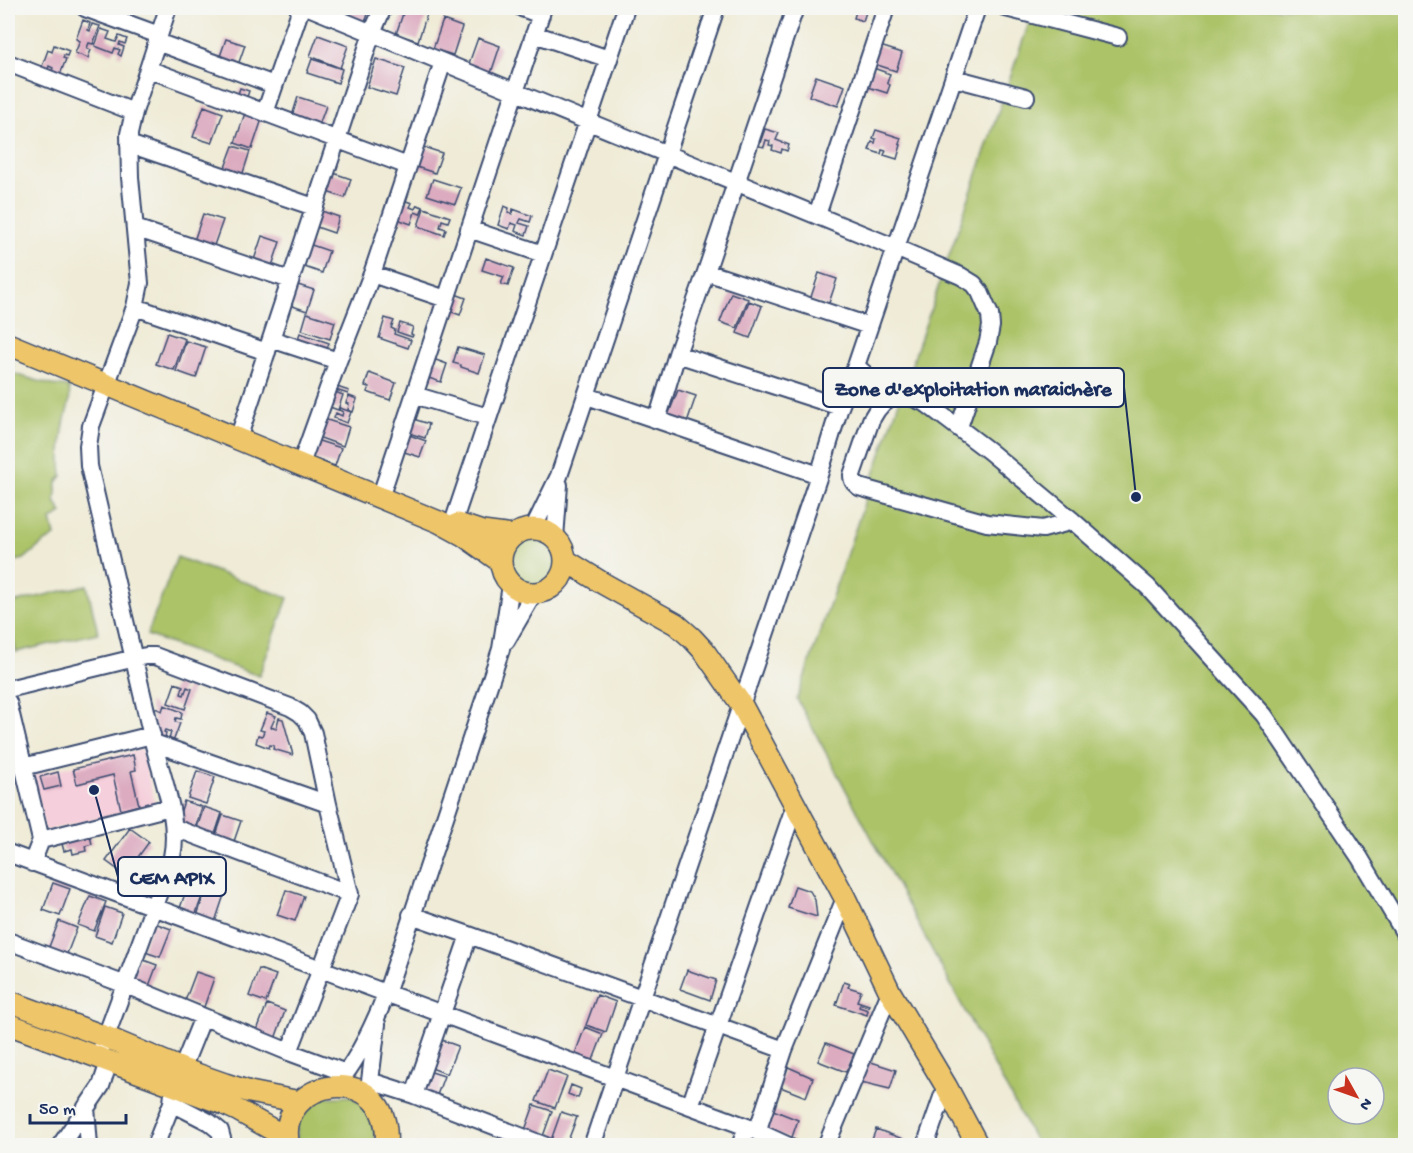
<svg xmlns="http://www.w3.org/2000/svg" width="1413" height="1153" viewBox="0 0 1413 1153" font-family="'Gochi Hand',sans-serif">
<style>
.built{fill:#f5cfdb}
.green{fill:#acc368;stroke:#647963;stroke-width:1.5;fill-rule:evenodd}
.building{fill:#dcabc0}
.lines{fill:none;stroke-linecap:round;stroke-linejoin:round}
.minor-casing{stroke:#3b4b70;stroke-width:20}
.major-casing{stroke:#3b4b70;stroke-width:24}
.minor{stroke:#fff;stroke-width:16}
.major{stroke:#eec569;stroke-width:21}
.leader{fill:none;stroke:#1b2f5e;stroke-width:2}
.callout-dot{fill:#1b2f5e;stroke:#f6f6f2;stroke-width:2}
.callout{fill:#f6f6f2;stroke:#1b2f5e;stroke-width:2}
.callout-label{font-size:21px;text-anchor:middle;font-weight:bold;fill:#1b2f5e}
</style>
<rect width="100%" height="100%" fill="#f6f6f2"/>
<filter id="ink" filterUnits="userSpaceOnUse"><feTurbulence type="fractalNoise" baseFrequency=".0167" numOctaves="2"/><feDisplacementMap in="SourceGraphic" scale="12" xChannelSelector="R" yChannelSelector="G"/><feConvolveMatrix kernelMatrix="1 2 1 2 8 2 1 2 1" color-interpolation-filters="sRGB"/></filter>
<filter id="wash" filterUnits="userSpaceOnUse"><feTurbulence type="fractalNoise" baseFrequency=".008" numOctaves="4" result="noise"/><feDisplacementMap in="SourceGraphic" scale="24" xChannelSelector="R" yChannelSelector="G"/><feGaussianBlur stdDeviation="1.35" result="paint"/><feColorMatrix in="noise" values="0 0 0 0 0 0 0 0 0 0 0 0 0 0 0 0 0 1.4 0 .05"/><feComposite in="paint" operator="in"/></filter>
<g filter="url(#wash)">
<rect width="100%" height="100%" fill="#efebd6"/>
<path class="built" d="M142,749L155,805L45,831L33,775Z"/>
<path class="green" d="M1034,8H1405V1145H1037L797,699ZM1338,1078H1374V1114H1338Z
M8,363L13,365L11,373L52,385L69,387C71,404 67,408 64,424C61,442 60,458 62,476L57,482L55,501L62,513L51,520L55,536L42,544L24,559L10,562L8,566Z
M508 561a25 25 0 1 1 50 0a25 25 0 1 1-50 0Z
M177,557L288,598L259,676L147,635Z
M87,585L98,633L16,652L8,614V604Z
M350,1096C376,1111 374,1118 376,1145H297V1121L306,1107L319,1098Z"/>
<g id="blocks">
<path class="building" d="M347,8H370L365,23L344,16Z
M405,8L427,14L418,41L396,34Z
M857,8L867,9L863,21L854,18Z
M83,20L90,23L88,30L90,31L92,24L100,26L93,44L89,43L87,48L91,50L88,58L75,53L80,41L76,39Z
M443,20L462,27L453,55L433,49Z
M101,29L110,32L107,39L116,42L119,36L127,39L125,44L120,42L119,45L124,47L121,56L118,54L120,50L115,48L113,53L95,46Z
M318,35L348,46L340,68L310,56Z
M478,38L500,46L490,76L467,69Z
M226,39L245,45L237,68L218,62Z
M871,43L902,53L896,71L865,61Z
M54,45L69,51L67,56L64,55L63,58L66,59L58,80L50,77L53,68L49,66L46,75L40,72L48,50L52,52Z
M312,59L342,69L338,83L307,73Z
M376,59L405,68L396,96L367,87Z
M868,66L890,74L887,83L890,85L887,93L862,85Z
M816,76L845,86L838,106L809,96Z
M240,88L249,91L246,100L237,97Z
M298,97L326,106L319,125L292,116Z
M204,106L223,113L212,143L193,137Z
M245,113L262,119L252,149L235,143Z
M765,129L779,133L776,140L789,145L787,151L782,149L781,153L772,150L773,146L769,145L770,141L766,140L764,147L759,146Z
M876,130L901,138L899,144L901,145L897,159L884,155L886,151L882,150L881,154L869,150L872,142L875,143L876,139L873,138Z
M414,144L442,153L435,173L407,164Z
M233,146L250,151L241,179L223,173Z
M322,169L351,179L345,198L315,188Z
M433,179L461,188L455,204L427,195Z
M397,198L412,203L410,207L415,209L417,205L423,207L420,214L415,212L411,224L392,217Z
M504,206L509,208L508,212L512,214L513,209L532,216L530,222L521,219L519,223L529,226L526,235L515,231L517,225L511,223L509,229L498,225Z
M310,207L339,217L334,233L305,223Z
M424,208L450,217L448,222L442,220L440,227L446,229L444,235L418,226Z
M203,214L223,220L212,251L193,244Z
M262,236L280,242L270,272L252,266Z
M297,240L329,251L322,273L290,262Z
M486,258L514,268L508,286L501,284L504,277L482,270Z
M819,273L837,279L828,306L810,300Z
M285,281L314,290L307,311L278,301Z
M442,289L466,298L460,315L436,306Z
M731,293L748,299L737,328L720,322Z
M749,301L762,306L750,338L737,333Z
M307,313L335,322L330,339L302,330Z
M385,318L394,321L391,328L395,330L394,334L411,340L408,348L379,338Z
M400,323L413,327L411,334L413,335L412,337L397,332Z
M167,333L185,339L174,370L156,364Z
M300,333L329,343L323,359L294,350Z
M186,341L206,347L196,378L176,371Z
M458,347L485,355L479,373L461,367V365L453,363Z
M422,355L447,364L441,382L416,374Z
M369,373L396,383L390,400L367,392L369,387L365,386Z
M334,386L349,391L348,394L336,390L335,392L343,395L338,410L327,406Z
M678,390L696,396L686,425L667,418Z
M349,396L357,399L353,412L348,410L349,404L346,403Z
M340,408L351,412L347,423L334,418L336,413L342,416L343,412L339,410Z
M404,416L429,424L425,438L399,430Z
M321,418L349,427L343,446L315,436Z
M398,431L426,441L420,457L392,448Z
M316,440L341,448L335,466L309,457Z
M175,683L183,686L181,694L184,695L187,687L192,689L185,709L168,703Z
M149,703L153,705L155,708L162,711L164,705L182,712L181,719L176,718L175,722L180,723L173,742L169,740L171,732L165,730L164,732L166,733L164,743L158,742Z
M267,713L276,716L271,727L276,729L279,718L283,719L293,755L273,749L274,746L270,745L269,748L256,743L258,735L262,736L264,731L260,730Z
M133,755L136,770L131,771L139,805L121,810L113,775L77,784L73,769Z
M197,771L215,777L206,804L188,798Z
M58,772L61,786L44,790L40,777Z
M184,801L202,807L194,832L176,826Z
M204,807L222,813L213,840L195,834Z
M223,815L241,821L232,847L214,841Z
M130,828L149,842L125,875L106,861Z
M90,836L92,844L85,846L86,851L73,854L72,849L64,851L62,844Z
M189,882L205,888L195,916L179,911Z
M53,883L70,889L60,916L43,910Z
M795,886L810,891L815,900L817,917L788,908Z
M206,889L224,895L215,922L197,916Z
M286,890L304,896L295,921L277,915Z
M90,896L106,902L94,931L78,925Z
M105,907L122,913L112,942L95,936Z
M59,921L77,928L65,959L47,952Z
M152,922L171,929L160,957L142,951Z
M138,958L157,965L147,991L128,984Z
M259,969L276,975L266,1002L249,996Z
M687,970L716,980L710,1000L680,989Z
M196,972L214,978L204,1007L185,1001Z
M844,982L850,984L848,987L861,991L857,1001L869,1005L868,1007L860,1004L859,1007L868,1010L867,1015L836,1005Z
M597,995L616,1002L606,1032L586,1025Z
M267,1004L285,1011L275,1039L256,1033Z
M585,1027L603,1034L593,1060L575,1054Z
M436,1038L458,1046L447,1074L426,1066Z
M826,1043L854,1054L846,1072L818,1061Z
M868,1061L896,1070L890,1089L861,1082Z
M786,1066L813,1078L806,1097L778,1086Z
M425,1070L444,1076L436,1098L417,1091Z
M548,1070L567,1077L555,1108L536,1101Z
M571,1085L581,1089L578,1098L568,1094Z
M534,1105L552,1111L542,1139L524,1133Z
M768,1108L798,1120L791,1140L760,1129Z
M561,1112L577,1117L566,1146L551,1140Z
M876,1129L903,1139L901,1146L870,1145Z"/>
</g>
</g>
<g filter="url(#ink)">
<use href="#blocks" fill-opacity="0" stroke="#3b4b70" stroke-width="1.5"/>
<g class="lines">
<defs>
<path id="minor" d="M85,8L159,35
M311,8L896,248L961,276L974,284L980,292L990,315L991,326L988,342L959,427
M522,8L541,15
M1006,8L1118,37
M534,34L609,59
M157,42L274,85
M8,63L134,112
M148,69L408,166
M954,78L1026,97
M265,113L301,8
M129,144L314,207
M817,215L886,8
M135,228L290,280
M469,229L543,254
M706,272L869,326
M372,274L446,299
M135,307L267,352
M271,339L338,361
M677,354L840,407
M856,366L891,397
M414,395L488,417
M587,396L819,475
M657,420L677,354L706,272L795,8
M238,439L372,33L383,8
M301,464L338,361L372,274L443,62
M380,498L543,8
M1073,521L1043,529L987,523L859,487C854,483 852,481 852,475L871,420L877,410L883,403L891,397L901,395L909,396L927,404L989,451L1073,521L1148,587L1264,715L1360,858L1406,936
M453,523L626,8
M533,529L559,476L716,8
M555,538L559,485
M506,641L534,593
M8,689L135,658L146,656H155L290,707L300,713L307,720L313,733L328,804L350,894L289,1052
M8,702L41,840L32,863
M154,743L328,804
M23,767L152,735
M175,828L350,894
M41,840L170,807
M8,853L747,1127L789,1146
M411,915L469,935L784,1050
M8,941L126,985L289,1052L346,1073
M98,1058L172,857C180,818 162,779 153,741C132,649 111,557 89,466L88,446L91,426L135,307L140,283L130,177L129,134L134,112L168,8
M182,1069L203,1017
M370,1081L414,1095L546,1146
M335,1085C355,1067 376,1020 386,994L501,649L511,585
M371,1091L370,1081L377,1024
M414,1095L469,935
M172,1103L209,1122L220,1131L224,1146
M690,1106L795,805
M86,1107L89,1146
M757,1132L784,1050L845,898
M60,1146L101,1086L109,1062
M155,1146L172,1103L173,1093
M592,1146L819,475L840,407L856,366L977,8
M740,1146L747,1127
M826,1146L890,992
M925,1146L946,1086"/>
<path id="major" d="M8,344L439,522L463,535L501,562
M458,524L482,532L513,536
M501 561a32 32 0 1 1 64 0a32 32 0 1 1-64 0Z
M565,560L604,584L676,624L692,638L704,651L741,704L845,898L890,992L946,1086L978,1146
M8,1001L106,1037L182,1069L225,1084L250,1092L300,1102
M8,1024L224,1104L239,1111L287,1138
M289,1146C272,1076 394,1058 386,1146"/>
</defs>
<use href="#minor" class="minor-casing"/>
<use href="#major" class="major-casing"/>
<use href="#minor" class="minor"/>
<use href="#major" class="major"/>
</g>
</g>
<path class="leader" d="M1136 497L1124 387M94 790L118 877"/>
<g class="callout-dot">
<circle cx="1136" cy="497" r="6"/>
<circle cx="94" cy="790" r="6"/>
</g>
<g class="callout">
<rect x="823" y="368" width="301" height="39" rx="6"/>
<rect x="118" y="857" width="108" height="39" rx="6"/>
</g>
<g class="callout-label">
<text x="973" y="395">Zone d'exploitation maraichère</text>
<text x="172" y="884">CEM APIX</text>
</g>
<rect width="1413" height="1153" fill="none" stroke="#f6f6f2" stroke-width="30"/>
<g transform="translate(1356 1096) rotate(130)"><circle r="28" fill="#f6f6f2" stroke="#9ea6b7" stroke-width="1.5"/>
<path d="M0-4.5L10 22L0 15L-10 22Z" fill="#c8321e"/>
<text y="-9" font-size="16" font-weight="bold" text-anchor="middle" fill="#1b2f5e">N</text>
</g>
<path d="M30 1114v9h96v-9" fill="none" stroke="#1b2f5e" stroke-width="3"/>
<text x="39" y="1114" font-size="18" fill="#1b2f5e" stroke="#f6f6f2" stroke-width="4.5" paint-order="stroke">50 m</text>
</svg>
